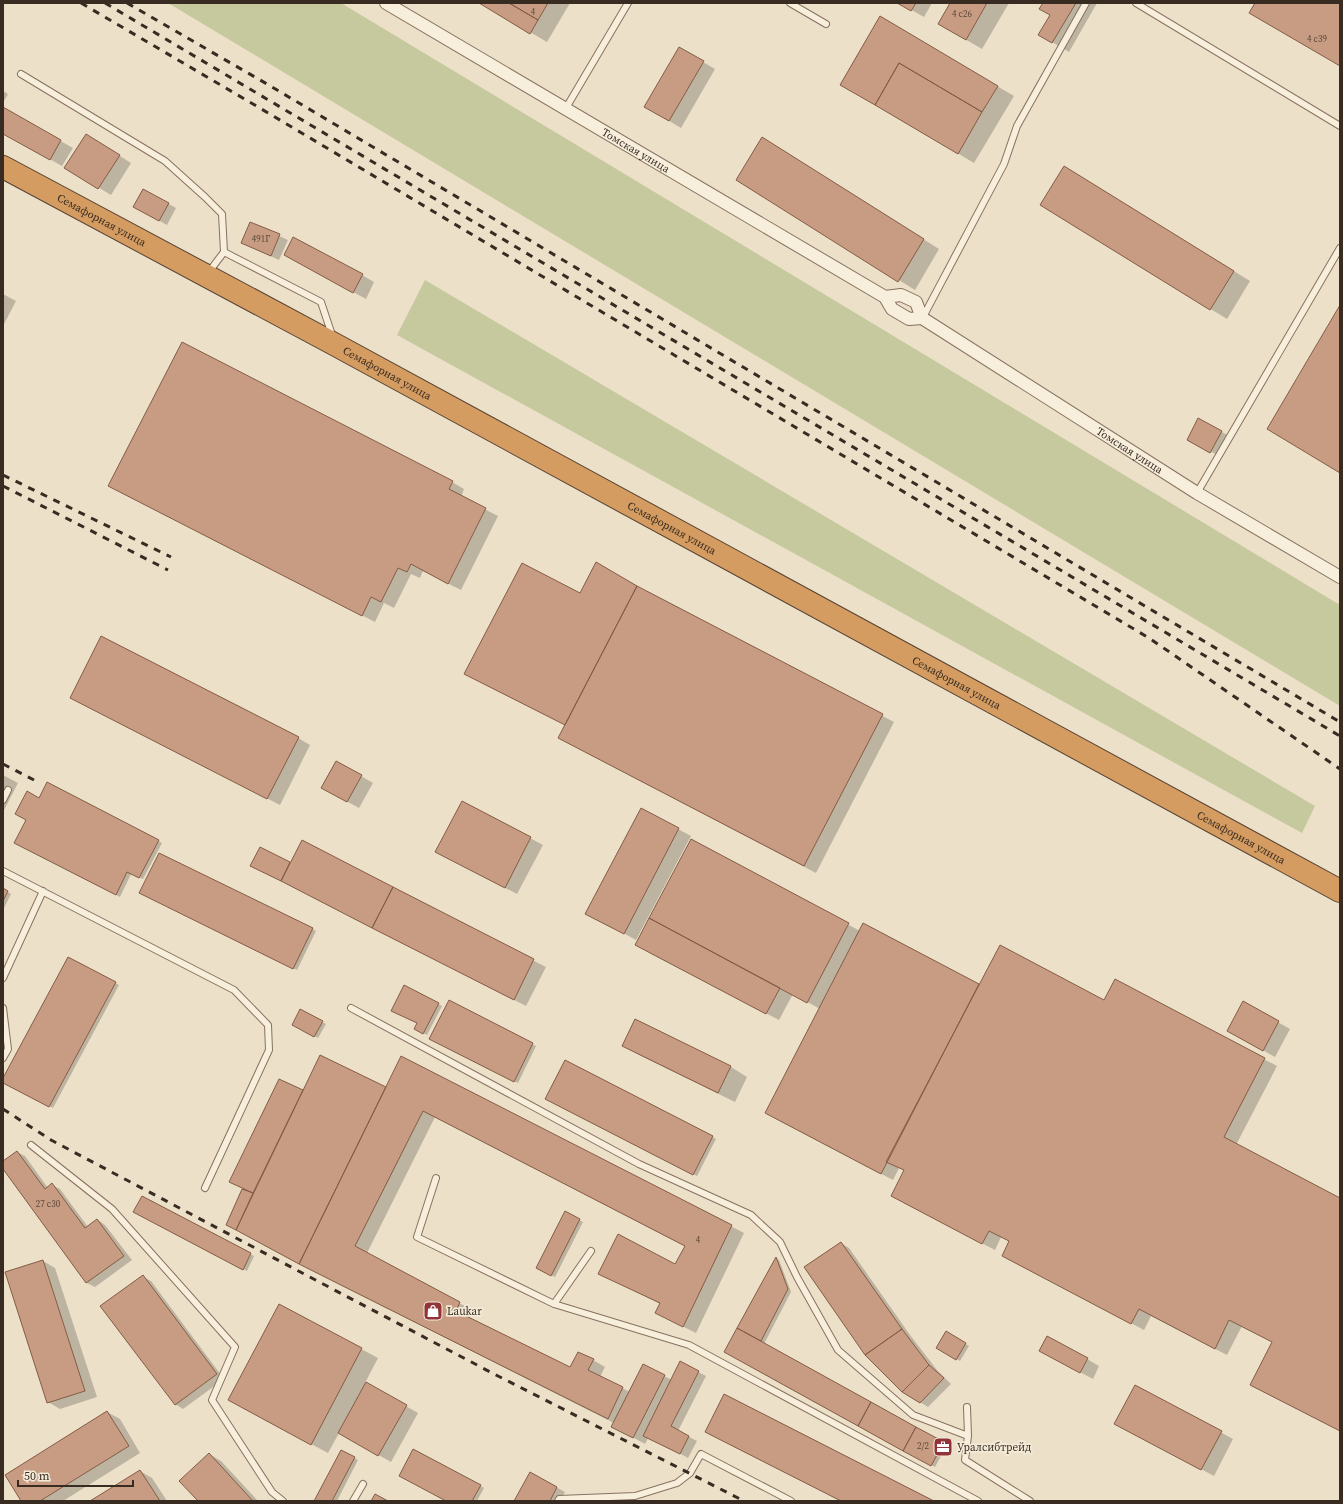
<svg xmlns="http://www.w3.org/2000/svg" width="1343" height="1504" viewBox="0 0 1343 1504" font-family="'Source Serif 4',serif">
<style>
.green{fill:#c6c99d}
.shadow{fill:#0003}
.building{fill:#c79c82;stroke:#845c46}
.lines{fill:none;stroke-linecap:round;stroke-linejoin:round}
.lane-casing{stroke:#87725f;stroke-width:8}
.street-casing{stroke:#87725f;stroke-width:14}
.highway-casing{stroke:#554132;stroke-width:24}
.lane{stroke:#f7eedc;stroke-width:6}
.street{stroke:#f7eedc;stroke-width:12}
.highway{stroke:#d49c61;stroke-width:22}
.rail{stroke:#382b21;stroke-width:3;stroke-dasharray:7 7;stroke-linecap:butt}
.labels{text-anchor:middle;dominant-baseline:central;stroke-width:3.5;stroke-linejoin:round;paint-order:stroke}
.number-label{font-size:9px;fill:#5c4739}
.street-label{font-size:11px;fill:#382b21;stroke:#f4ead8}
.poi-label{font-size:11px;fill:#382b21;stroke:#f4ead8;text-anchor:start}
</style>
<rect width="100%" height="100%" fill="#ece0c9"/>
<path class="green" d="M168,3H341L1340,605V706Z
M425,280L1315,806L1302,833L397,335Z"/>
<path class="shadow" d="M480,3H570L547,42Z
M899,3H932L924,17Z
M951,3H1009L982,49L939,24Z
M1044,3H1097L1069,52L1040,35L1051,15Z
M880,18L1014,96L974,163L841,84Z
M679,48L715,69L681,128L646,107Z
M3,91L8,94L3,103Z
M3,109L73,148L62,166L3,133Z
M98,142L131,163L111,195L66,168Z
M778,148L939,249L915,290L738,180Z
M1081,177L1250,281L1227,319L1041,205Z
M143,190L176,208L167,225L134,207Z
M251,223L288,240L279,260L242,243Z
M298,262L362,275L374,282L366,299Z
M3,294L16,301L3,326Z
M1199,419L1229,436L1219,456L1188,439Z
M452,482L464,489L461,497L498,516L461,590L423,571L420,578L411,574L394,608L384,603L375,622L121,492Z
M636,586L894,722L816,873L559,738L566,725L581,594Z
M83,704L298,738L310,745L280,805Z
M3,775L18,783L3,812Z
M361,776L373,783L359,808L335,795Z
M48,784L162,843L143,879L131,874L120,897L15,842Z
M462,802L543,845L517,894L449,859Z
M641,809L691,836L636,940L599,920Z
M692,840L860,931L863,924L980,985L1105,1001L1115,981L1277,1066L1236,1145L1340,1199V1431L1273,1342L1242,1326L1227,1355L1151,1316L1144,1330L1003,1256L1010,1242L1001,1237L995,1250L904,1203L905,1171L899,1168L893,1180L778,1120L820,1009L793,994L779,1020L648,952Z
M302,842L546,967L526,1006L264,872L260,848L291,864Z
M3,889L11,894L3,910Z
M144,894L312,929L316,931L297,970Z
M68,958L119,985L53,1108L3,1082V1080Z
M404,987L442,1006L427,1035L415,1029L418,1023Z
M449,1002L536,1046L518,1083L434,1041Z
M1244,1003L1290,1029L1275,1057L1241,1038Z
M301,1010L326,1024L318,1038L293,1024Z
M635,1021L731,1067L747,1077L735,1102L639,1055L623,1045Z
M402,1057L744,1233L696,1333L668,1319L660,1304L599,1273L676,1265L686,1247L435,1117L367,1253L472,1310L468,1318L571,1369L593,1360L605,1367L600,1377L630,1392L664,1376L672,1380L698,1372L706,1376L678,1431L697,1441L688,1458L651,1438H648L645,1444L625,1433L614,1423L313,1271L227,1224L243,1189L231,1182L280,1080L303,1092L386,1088Z
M565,1061L716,1139L697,1176L546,1099Z
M17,1152L25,1156L48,1188L52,1185L60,1189L88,1227L98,1220L105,1225L132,1260L95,1287L87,1283L3,1168V1162Z
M143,1197L254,1256L247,1271L135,1212Z
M566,1213L583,1222L555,1277L537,1268Z
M841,1243L849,1248L910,1335L937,1370L951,1384L928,1407L902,1391Z
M776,1258L779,1260L791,1292L764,1344L947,1445L935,1467L725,1352Z
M43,1261L55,1268L97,1397L60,1409L48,1402Z
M143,1277L151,1281L224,1379L183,1409L175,1404Z
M279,1305L378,1358L365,1383L418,1413L391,1462L339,1433L328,1453L245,1409Z
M947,1333L969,1346L960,1361L938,1348Z
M1053,1358L1087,1359L1099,1366L1093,1379Z
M1136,1386L1233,1439L1214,1476L1128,1430Z
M107,1412L120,1419L140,1453L63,1501H22Z
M342,1451L358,1460L337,1501H317Z
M413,1451L484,1488L477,1501H447Z
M209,1454L221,1461L258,1501H199Z
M140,1471L152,1478L167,1501H92Z
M530,1473L565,1492L560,1501H515Z"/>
<path class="building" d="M479,3H509L538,20L530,34Z
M509,3H548L538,20Z
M897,3H916L911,11Z
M950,3H987L966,40L938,24Z
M1043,3H1076L1052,43L1038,35L1050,15L1039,9Z
M1255,3H1340V66L1249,13Z
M880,16L998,86L982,112L899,63L875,105L840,85Z
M679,47L704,61L669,121L644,107Z
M899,63L982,112L958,154L875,105Z
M3,107L61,140L50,160L3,134Z
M86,134L120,155L98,189L64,168Z
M762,137L924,239L898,282L736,180Z
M1064,166L1234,271L1210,310L1040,205Z
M143,189L169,203L159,221L133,207Z
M250,222L280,234L271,256L241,243Z
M293,237L363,274L353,293L284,255Z
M1340,305V473L1267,429Z
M182,342L453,481L449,489L486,508L448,584L411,564L407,572L398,568L381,602L371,597L362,616L108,486Z
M1198,418L1222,431L1210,453L1187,440Z
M596,562L637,586L565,725L464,674L522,563L580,593Z
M637,586L883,714L804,866L558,738Z
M101,636L299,737L267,799L70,698Z
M336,761L362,775L347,802L321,788Z
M47,782L159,840L139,878L127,872L116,895L14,843L26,820L15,814L27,791L39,798Z
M462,801L531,837L505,888L435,852Z
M641,808L679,828L624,934L585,914Z
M691,839L849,923L807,1003L649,918Z
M302,840L393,887L372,928L281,881Z
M260,847L290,862L281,881L250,866Z
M159,853L313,928L293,969L139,893Z
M393,887L534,959L514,1000L372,928Z
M3,888L8,891L3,901Z
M649,918L780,988L766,1014L635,945Z
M863,923L979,984L881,1174L765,1113Z
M1000,945L1104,1000L1115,979L1265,1058L1224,1137L1340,1198V1431L1250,1385L1272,1342L1229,1320L1215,1349L1139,1309L1131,1324L1002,1256L1009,1241L989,1231L982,1244L891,1196L904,1170L886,1162Z
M68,957L116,982L49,1107L3,1083V1078Z
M404,985L439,1003L423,1034L414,1029L417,1023L391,1011Z
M449,1000L533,1043L514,1082L429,1039Z
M1243,1001L1279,1021L1263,1051L1227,1031Z
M300,1009L323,1021L314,1037L292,1025Z
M635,1019L731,1066L718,1093L622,1046Z
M320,1055L386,1087L299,1264L236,1230Z
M401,1056L732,1225L683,1327L655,1313L660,1303L598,1274L618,1234L675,1264L685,1246L423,1111L355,1246L460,1302L456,1311L570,1367L578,1352L594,1359L588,1370L623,1387L608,1419L299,1264Z
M565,1060L713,1136L693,1175L545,1099Z
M279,1079L303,1090L253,1193L229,1182Z
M17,1151L45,1189L52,1183L85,1228L97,1219L124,1256L86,1283L3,1169V1161Z
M242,1189L253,1193L236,1230L226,1225Z
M142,1196L251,1253L243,1270L133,1212Z
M565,1211L580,1219L551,1276L536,1268Z
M841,1242L902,1329L865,1355L804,1267Z
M776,1257L788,1289L761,1341L737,1328Z
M43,1260L85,1391L47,1403L5,1272Z
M143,1275L217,1374L175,1405L100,1306Z
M279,1304L362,1348L311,1445L228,1400Z
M737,1328L871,1402L858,1426L724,1352Z
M902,1329L929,1365L902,1392L865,1355Z
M946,1331L966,1343L956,1360L936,1348Z
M1047,1336L1088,1358L1080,1373L1039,1351Z
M680,1361L699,1371L671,1426L689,1436L680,1454L643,1436Z
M643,1364L665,1375L633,1438L611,1427Z
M929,1365L944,1378L920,1403L902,1392Z
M366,1382L407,1405L378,1456L338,1433Z
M1135,1385L1222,1431L1201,1470L1114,1424Z
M724,1394L934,1501H841L705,1432Z
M871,1402L916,1427L903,1451L858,1426Z
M107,1411L129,1446L40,1501H21L5,1475Z
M916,1427L944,1442L931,1466L903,1451Z
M413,1449L481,1485L472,1501H446L399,1476Z
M341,1450L355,1457L332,1501H314Z
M209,1453L253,1501H198L179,1481Z
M140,1470L160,1501H90Z
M530,1472L557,1487L550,1501H514Z
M375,1494L388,1501H371Z"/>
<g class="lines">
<defs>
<path id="lane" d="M790,3L826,24
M1136,3L1340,126
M21,74L165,161L205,197L222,214L224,252L208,273
M566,108L628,3
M224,252L321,302L332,335
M923,317L1004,164L1017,126L1086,3
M1197,493L1340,248
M3,800L8,790
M3,871L234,990L268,1025L269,1050L205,1188
M3,978L43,891
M3,1008L8,1049L3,1058
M351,1008L639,1164L751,1215L780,1242L797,1277L838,1350L913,1415L968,1436
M31,1145L112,1209L235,1347L212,1400L272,1492L283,1501
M436,1178L417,1237L554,1304L689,1345L978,1501
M554,1304L591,1251
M967,1407L968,1436L965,1460L1030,1501
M353,1501L363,1484
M558,1501L559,1499L635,1496L677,1483L690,1473L701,1454L791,1501"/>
<g id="street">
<path id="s1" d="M386,3L885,297L892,309L909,319L922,318"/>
<path id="s2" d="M885,297L901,295L916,302L922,318L1197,493L1340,577"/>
</g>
<g id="highway">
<path id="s3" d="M3,167L334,344L1340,891"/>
</g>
</defs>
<use href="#lane" class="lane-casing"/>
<use href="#street" class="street-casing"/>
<use href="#highway" class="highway-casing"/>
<use href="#lane" class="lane"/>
<use href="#street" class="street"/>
<use href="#highway" class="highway"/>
<path class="rail" d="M81,3L253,104L1149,638L1340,769
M105,3L1340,736
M127,3L267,84L1340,722
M3,475L171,557
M3,486L168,570
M3,764L34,780
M3,1109L51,1140L306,1275L496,1375L744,1501"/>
</g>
<defs>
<symbol id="shop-square" viewBox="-11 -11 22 22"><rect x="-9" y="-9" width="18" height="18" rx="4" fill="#913338" stroke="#f4ead8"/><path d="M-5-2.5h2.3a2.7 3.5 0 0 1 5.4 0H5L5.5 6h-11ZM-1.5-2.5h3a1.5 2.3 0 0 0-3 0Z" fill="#fff"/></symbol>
<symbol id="office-square" viewBox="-11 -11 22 22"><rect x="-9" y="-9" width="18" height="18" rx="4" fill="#913338" stroke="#f4ead8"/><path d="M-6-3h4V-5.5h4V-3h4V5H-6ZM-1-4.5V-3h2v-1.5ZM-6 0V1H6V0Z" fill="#fff"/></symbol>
</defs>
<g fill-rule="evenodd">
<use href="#shop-square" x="422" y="1300" width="22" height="22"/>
<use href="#office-square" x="932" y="1436" width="22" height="22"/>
</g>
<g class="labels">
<g class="number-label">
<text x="533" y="12">4</text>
<text x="962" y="14">4 с26</text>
<text x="1317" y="39">4 с39</text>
<text x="261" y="239">491Г</text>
<text x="48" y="1204">27 с30</text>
<text x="698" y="1240">4</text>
<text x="923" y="1446">2/2</text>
</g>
<g class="street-label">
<text stroke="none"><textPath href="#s1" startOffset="290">Томская улица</textPath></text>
<text stroke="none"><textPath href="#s3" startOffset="112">Семафорная улица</textPath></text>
<text stroke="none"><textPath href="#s3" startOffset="436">Семафорная улица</textPath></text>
<text stroke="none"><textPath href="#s2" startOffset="296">Томская улица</textPath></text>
<text stroke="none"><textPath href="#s3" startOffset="760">Семафорная улица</textPath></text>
<text stroke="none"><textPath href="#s3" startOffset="1084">Семафорная улица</textPath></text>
<text stroke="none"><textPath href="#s3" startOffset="1408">Семафорная улица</textPath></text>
</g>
<g class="poi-label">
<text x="447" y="1311">Laukar</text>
<text x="957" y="1447">Уралcибтрейд</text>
</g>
</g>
<rect width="1343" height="1504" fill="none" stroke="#382b21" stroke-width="8"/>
<path d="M18 1480v6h115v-6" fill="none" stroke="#382b21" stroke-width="2"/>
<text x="24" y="1480" font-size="12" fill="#382b21" stroke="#f4ead8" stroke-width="3" paint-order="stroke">50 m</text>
</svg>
